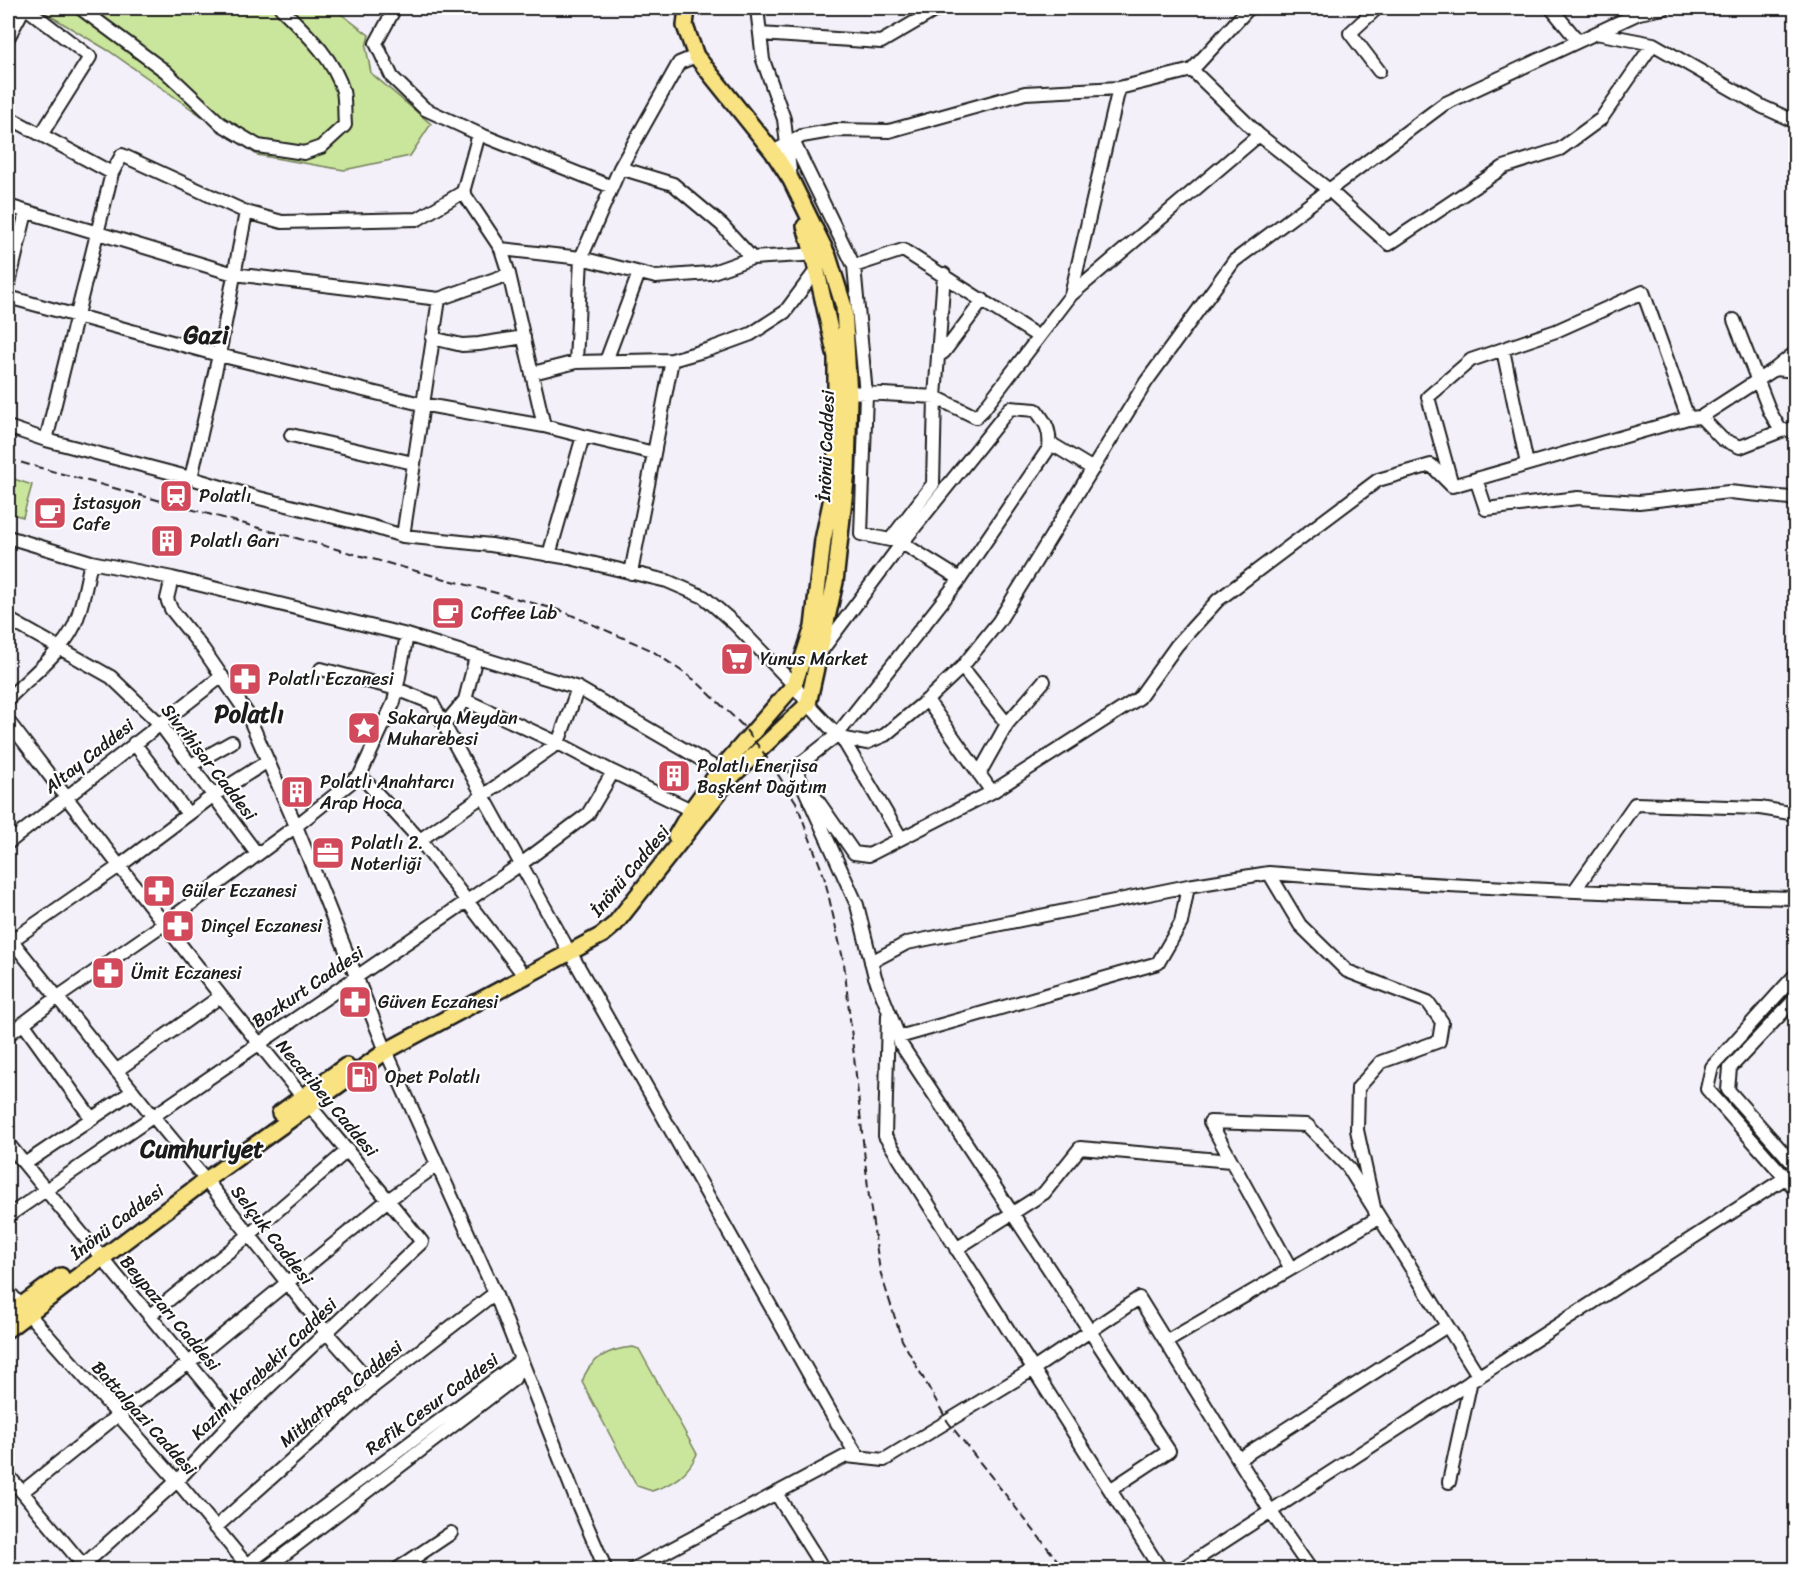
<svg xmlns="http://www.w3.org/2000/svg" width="1803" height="1577" viewBox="0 0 1803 1577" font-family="Sriracha,sans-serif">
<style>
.green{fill:#cae59c;stroke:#73805c;stroke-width:1.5}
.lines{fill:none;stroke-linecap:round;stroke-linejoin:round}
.minor-casing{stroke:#1c1c1c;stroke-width:16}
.major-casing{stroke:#1c1c1c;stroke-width:20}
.minor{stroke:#fff;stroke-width:12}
.major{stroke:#f8e281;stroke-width:15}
.rail{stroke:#1c1c1c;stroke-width:2;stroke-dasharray:9 4.5;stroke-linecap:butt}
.labels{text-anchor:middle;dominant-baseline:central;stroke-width:4.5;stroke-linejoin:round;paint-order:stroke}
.street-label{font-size:18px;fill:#1c1c1c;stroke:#fff}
.poi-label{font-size:18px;fill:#1c1c1c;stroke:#fff;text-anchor:start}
.district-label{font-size:24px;font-weight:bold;fill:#1c1c1c;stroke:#fff}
</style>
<rect width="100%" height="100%" fill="#f4f0fa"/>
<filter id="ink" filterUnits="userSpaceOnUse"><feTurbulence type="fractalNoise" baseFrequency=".0167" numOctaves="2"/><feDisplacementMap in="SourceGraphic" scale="12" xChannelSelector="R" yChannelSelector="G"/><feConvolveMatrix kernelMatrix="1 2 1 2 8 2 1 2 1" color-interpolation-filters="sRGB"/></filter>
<g filter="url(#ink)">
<path class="green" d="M37,8H333L369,35L366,47L371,73L431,124L410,156L344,170L257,155L109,51Z
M8,477L32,485L23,517L8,513Z
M633,1347L639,1349L697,1454C688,1474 673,1484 652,1491L637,1486L582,1382C589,1359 609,1349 633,1347Z"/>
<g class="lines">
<defs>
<path id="minor" d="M26,8L90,57L41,135
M80,8L165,71L221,124L258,146L304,153L321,147L345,125C344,114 345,101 343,91C333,57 305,32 281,8
M395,8L376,43L392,77L425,109L479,134L463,192L501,249L509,274L544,426L583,436L549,555
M757,8L763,60L784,119L791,179
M1377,8L1350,33L1379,71
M1551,8L1578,41
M1596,33L1653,44L1763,107L1796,122
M760,34L881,42L939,8
M8,38L24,8
M1192,70L1259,135L1329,190L1389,244L1504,167L1560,149L1601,119L1653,44
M8,117L112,173L122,155L246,212L282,222L418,219L463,192
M479,134L612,187
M793,141L854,266L866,394L861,534L890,540L933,484L935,397L944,274
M773,152L802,136L836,130L889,131L1025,93L1119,88L1192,70L1249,8
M620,168L673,184L722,225L752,258
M8,206L234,274L439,299L509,274
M501,249L581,258L656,277L710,273L752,258L820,254
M854,266L903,250L1039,337
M8,287L26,212
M1071,295L1259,135
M8,297L219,355L421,404L544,426
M1734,320L1770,412L1781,431
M432,338L462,345L479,344L524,337
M1503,350L1527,464
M938,356L944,352L983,300
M606,361L639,273
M576,362L581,258L620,168L679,63L696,56
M1775,369L1796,371
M533,373L576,362L672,360L710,349L751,334L785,312L820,265
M849,392L935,397L976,417L983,410L1071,295L1119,88
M1701,417L1722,439L1740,447L1781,431L1796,428
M8,427L46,440L191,478L255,497L370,526L403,536L491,545L570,558L667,581L704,597L735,624L794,685L808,704L837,735L842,738L866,743L885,735L927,700L962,667L999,621L1146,382L1234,261L1444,104L1639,13L1664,8
M291,435L413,463
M583,436L654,453
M46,440L112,173
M1050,443L1093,469
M191,478L219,355L246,212
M1476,479L1486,509L1578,498L1639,502L1729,492L1790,498L1796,502
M1452,485L1428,397L1471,360L1556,331L1643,292L1688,418
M403,536L439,299
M8,537L91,562L172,578L407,635L578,688L728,775
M902,543L960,579
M631,573L672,360
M172,578L167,599L171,609L203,649L247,713L296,826L386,1051L495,1293L579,1507L606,1570
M8,619L111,677L160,724L257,854
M822,650L902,543L1010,408L1036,410C1046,423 1051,431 1049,448L960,579L837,735L795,768L857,905L875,977L899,1037L900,1043L1169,1451L1110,1490
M962,667L1007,724
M321,669L397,689L432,703L565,944
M8,699C28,678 62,652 74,626C83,606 86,583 91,562
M465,700L558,743L613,772L691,810
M927,700L992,792
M8,721C90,828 172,936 257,1041C311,1109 368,1174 422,1242L235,1419L177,1481L78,1570
M444,725L465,700L476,657
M842,738L901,838
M134,743L188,814
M191,765L232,742
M979,774L1007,724L1044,681
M360,775L420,840L520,970
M813,794L854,853L869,855L992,792L1139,698L1177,645L1218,600L1378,480L1431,465L1452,486L1688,418L1701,417L1775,369L1796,352
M420,840L558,743L578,688
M8,843L222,676
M1269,873C1444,887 1620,894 1796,898
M1574,891L1635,804L1760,808L1796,814
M8,936L152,1115L206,1180L326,1332L374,1386
M8,943L118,867L214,795L268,761
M570,952L831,1413L858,1457
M871,962L907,943L1188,886L1269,873L1300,925L1347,971L1428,1002L1442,1022L1439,1041L1381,1062L1358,1088L1357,1130L1375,1212
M1796,974L1712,1067L1707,1089L1796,1190
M1796,998L1730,1068L1728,1090L1796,1167
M888,1015L885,1136L1161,1570
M23,1023L92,1119
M8,1035L58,997L165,923L296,826L360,775L394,702L407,635
M899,1037L1158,963L1181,923L1188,886
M116,1071L221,996
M8,1147L10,1146L45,1189L235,1419
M26,1163L133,1091
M8,1216L521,864L588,814L613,772
M956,1249L1044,1193L1080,1148L1231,1161
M1291,1269L1210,1122L1307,1125L1348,1167L1478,1375
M8,1291L177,1481L251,1570
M149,1316L249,1235L348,1150
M1166,1342L1378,1218
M1239,1459L1447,1326
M8,1475L83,1565
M1449,1482L1471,1380
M22,1492L118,1415L189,1363L388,1200L437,1165
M776,1493L824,1570
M215,1528L374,1386L495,1293
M239,1570L521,1360
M264,1570L514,1379L521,1362
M396,1570L451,1533
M632,1570L846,1456L884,1460L1032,1370L1139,1298L1271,1512L1311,1570
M1180,1570L1785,1178L1796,1169"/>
<path id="major" d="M676,836L691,810L720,770L794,685L813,627L823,540L836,479V357L813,254L805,226
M280,1113L346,1066
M8,1315L61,1276
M8,1329L206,1180L386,1051L602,935L615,924L731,777L808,704L835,582L847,471L849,397L844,307L828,256L791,180L773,152L696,56L685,26L687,8"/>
</defs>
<use href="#minor" class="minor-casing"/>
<use href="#major" class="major-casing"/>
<use href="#minor" class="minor"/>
<use href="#major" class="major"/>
<path class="rail" d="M8,459L562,611L651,650L696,681L742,725L763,752L796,802L824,876L844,963L869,1197L880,1271L902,1340L948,1422L1065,1570"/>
</g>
</g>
<defs>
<symbol id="station-square" viewBox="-11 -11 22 22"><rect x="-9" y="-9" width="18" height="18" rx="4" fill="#d1495b" stroke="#fff"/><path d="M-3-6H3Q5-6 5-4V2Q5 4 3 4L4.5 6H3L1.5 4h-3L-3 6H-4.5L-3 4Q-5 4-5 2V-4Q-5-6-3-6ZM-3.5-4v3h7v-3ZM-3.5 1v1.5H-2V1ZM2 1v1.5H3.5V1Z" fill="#fff"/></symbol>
<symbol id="cafe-square" viewBox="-11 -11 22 22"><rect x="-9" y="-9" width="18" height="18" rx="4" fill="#d1495b" stroke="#fff"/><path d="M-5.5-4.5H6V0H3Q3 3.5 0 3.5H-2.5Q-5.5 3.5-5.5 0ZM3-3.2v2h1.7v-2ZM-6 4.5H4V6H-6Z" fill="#fff"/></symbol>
<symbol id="building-square" viewBox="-11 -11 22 22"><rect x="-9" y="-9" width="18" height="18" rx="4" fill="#d1495b" stroke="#fff"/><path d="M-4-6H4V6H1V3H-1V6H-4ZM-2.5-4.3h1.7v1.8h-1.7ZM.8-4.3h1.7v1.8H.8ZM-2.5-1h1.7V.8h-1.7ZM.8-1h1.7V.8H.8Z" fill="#fff"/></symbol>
<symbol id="supermarket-square" viewBox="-11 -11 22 22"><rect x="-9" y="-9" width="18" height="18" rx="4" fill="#d1495b" stroke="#fff"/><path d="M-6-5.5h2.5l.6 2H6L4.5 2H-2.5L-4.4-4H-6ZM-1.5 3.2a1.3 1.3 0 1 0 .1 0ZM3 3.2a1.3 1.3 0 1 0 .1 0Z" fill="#fff"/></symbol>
<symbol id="pharmacy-square" viewBox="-11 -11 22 22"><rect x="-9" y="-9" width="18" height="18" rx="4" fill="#d1495b" stroke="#fff"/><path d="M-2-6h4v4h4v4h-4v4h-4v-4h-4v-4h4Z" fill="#fff"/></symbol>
<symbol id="sight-square" viewBox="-11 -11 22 22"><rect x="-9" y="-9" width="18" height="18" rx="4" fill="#d1495b" stroke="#fff"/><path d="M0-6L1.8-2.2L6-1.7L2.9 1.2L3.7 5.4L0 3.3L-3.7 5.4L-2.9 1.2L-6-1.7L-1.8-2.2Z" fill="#fff"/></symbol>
<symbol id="office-square" viewBox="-11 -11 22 22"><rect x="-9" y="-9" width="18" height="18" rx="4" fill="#d1495b" stroke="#fff"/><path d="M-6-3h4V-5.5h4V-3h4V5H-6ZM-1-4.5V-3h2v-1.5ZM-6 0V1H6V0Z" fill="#fff"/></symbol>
<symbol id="fuel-square" viewBox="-11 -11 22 22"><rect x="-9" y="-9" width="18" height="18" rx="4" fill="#d1495b" stroke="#fff"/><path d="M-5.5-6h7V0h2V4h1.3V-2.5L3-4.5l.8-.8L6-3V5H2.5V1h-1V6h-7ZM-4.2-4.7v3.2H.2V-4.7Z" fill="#fff"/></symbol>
</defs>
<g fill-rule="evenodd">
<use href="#station-square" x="157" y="477" width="38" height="38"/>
<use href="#cafe-square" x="31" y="494" width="38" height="38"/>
<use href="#building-square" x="148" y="522" width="38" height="38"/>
<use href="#cafe-square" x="429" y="594" width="38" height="38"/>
<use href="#supermarket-square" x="718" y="640" width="38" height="38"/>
<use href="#pharmacy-square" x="226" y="660" width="38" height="38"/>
<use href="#sight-square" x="345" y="709" width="38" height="38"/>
<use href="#building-square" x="655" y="757" width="38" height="38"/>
<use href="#building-square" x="278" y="773" width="38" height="38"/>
<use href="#office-square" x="309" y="834" width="38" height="38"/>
<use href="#pharmacy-square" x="140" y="872" width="38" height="38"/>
<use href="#pharmacy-square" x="159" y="907" width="38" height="38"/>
<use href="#pharmacy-square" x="89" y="954" width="38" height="38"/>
<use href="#pharmacy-square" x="336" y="983" width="38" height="38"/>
<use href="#fuel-square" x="343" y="1058" width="38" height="38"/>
</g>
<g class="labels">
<g class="street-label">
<text transform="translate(826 446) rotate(-88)">İnönü Caddesi</text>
<text transform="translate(89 756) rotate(-38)">Altay Caddesi</text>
<text transform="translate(209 762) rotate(52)">Sivrihisar Caddesi</text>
<text transform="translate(630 871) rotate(-50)">İnönü Caddesi</text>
<text transform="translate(308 987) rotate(-34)">Bozkurt Caddesi</text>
<text transform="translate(327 1098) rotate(50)">Necatibey Caddesi</text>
<text transform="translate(117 1222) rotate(-37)">İnönü Caddesi</text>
<text transform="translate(272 1235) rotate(52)">Selçuk Caddesi</text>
<text transform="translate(170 1313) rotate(50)">Beypazarı Caddesi</text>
<text transform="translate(264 1369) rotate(-44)">Kazım Karabekir Caddesi</text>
<text transform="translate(341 1394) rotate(-40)">Mithatpaşa Caddesi</text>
<text transform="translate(432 1404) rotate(-36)">Refik Cesur Caddesi</text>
<text transform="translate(144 1418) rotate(48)">Battalgazi Caddesi</text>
</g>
<g class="poi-label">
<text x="199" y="496">Polatlı</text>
<text x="73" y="503">İstasyon<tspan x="73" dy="21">Cafe</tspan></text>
<text x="190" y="541">Polatlı Garı</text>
<text x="471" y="613">Coffee Lab</text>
<text x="760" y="659">Yunus Market</text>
<text x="268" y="679">Polatlı Eczanesi</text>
<text x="387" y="718">Sakarya Meydan<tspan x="387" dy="21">Muharebesi</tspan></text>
<text x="697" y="766">Polatlı Enerjisa<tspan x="697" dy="21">Başkent Dağıtım</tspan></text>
<text x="320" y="782">Polatlı Anahtarcı<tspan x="320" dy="21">Arap Hoca</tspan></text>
<text x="351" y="843">Polatlı 2.<tspan x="351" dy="21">Noterliği</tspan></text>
<text x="182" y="891">Güler Eczanesi</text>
<text x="201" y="926">Dinçel Eczanesi</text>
<text x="131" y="973">Ümit Eczanesi</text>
<text x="378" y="1002">Güven Eczanesi</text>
<text x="385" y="1077">Opet Polatlı</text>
</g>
<g class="district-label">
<text x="206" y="335">Gazi</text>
<text x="249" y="714">Polatlı</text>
<text x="202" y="1149">Cumhuriyet</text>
</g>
</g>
<rect width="1803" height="1577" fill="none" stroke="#fff" stroke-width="30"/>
<rect x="15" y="15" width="1773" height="1547" fill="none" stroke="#1c1c1c" stroke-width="2" filter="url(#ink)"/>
</svg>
